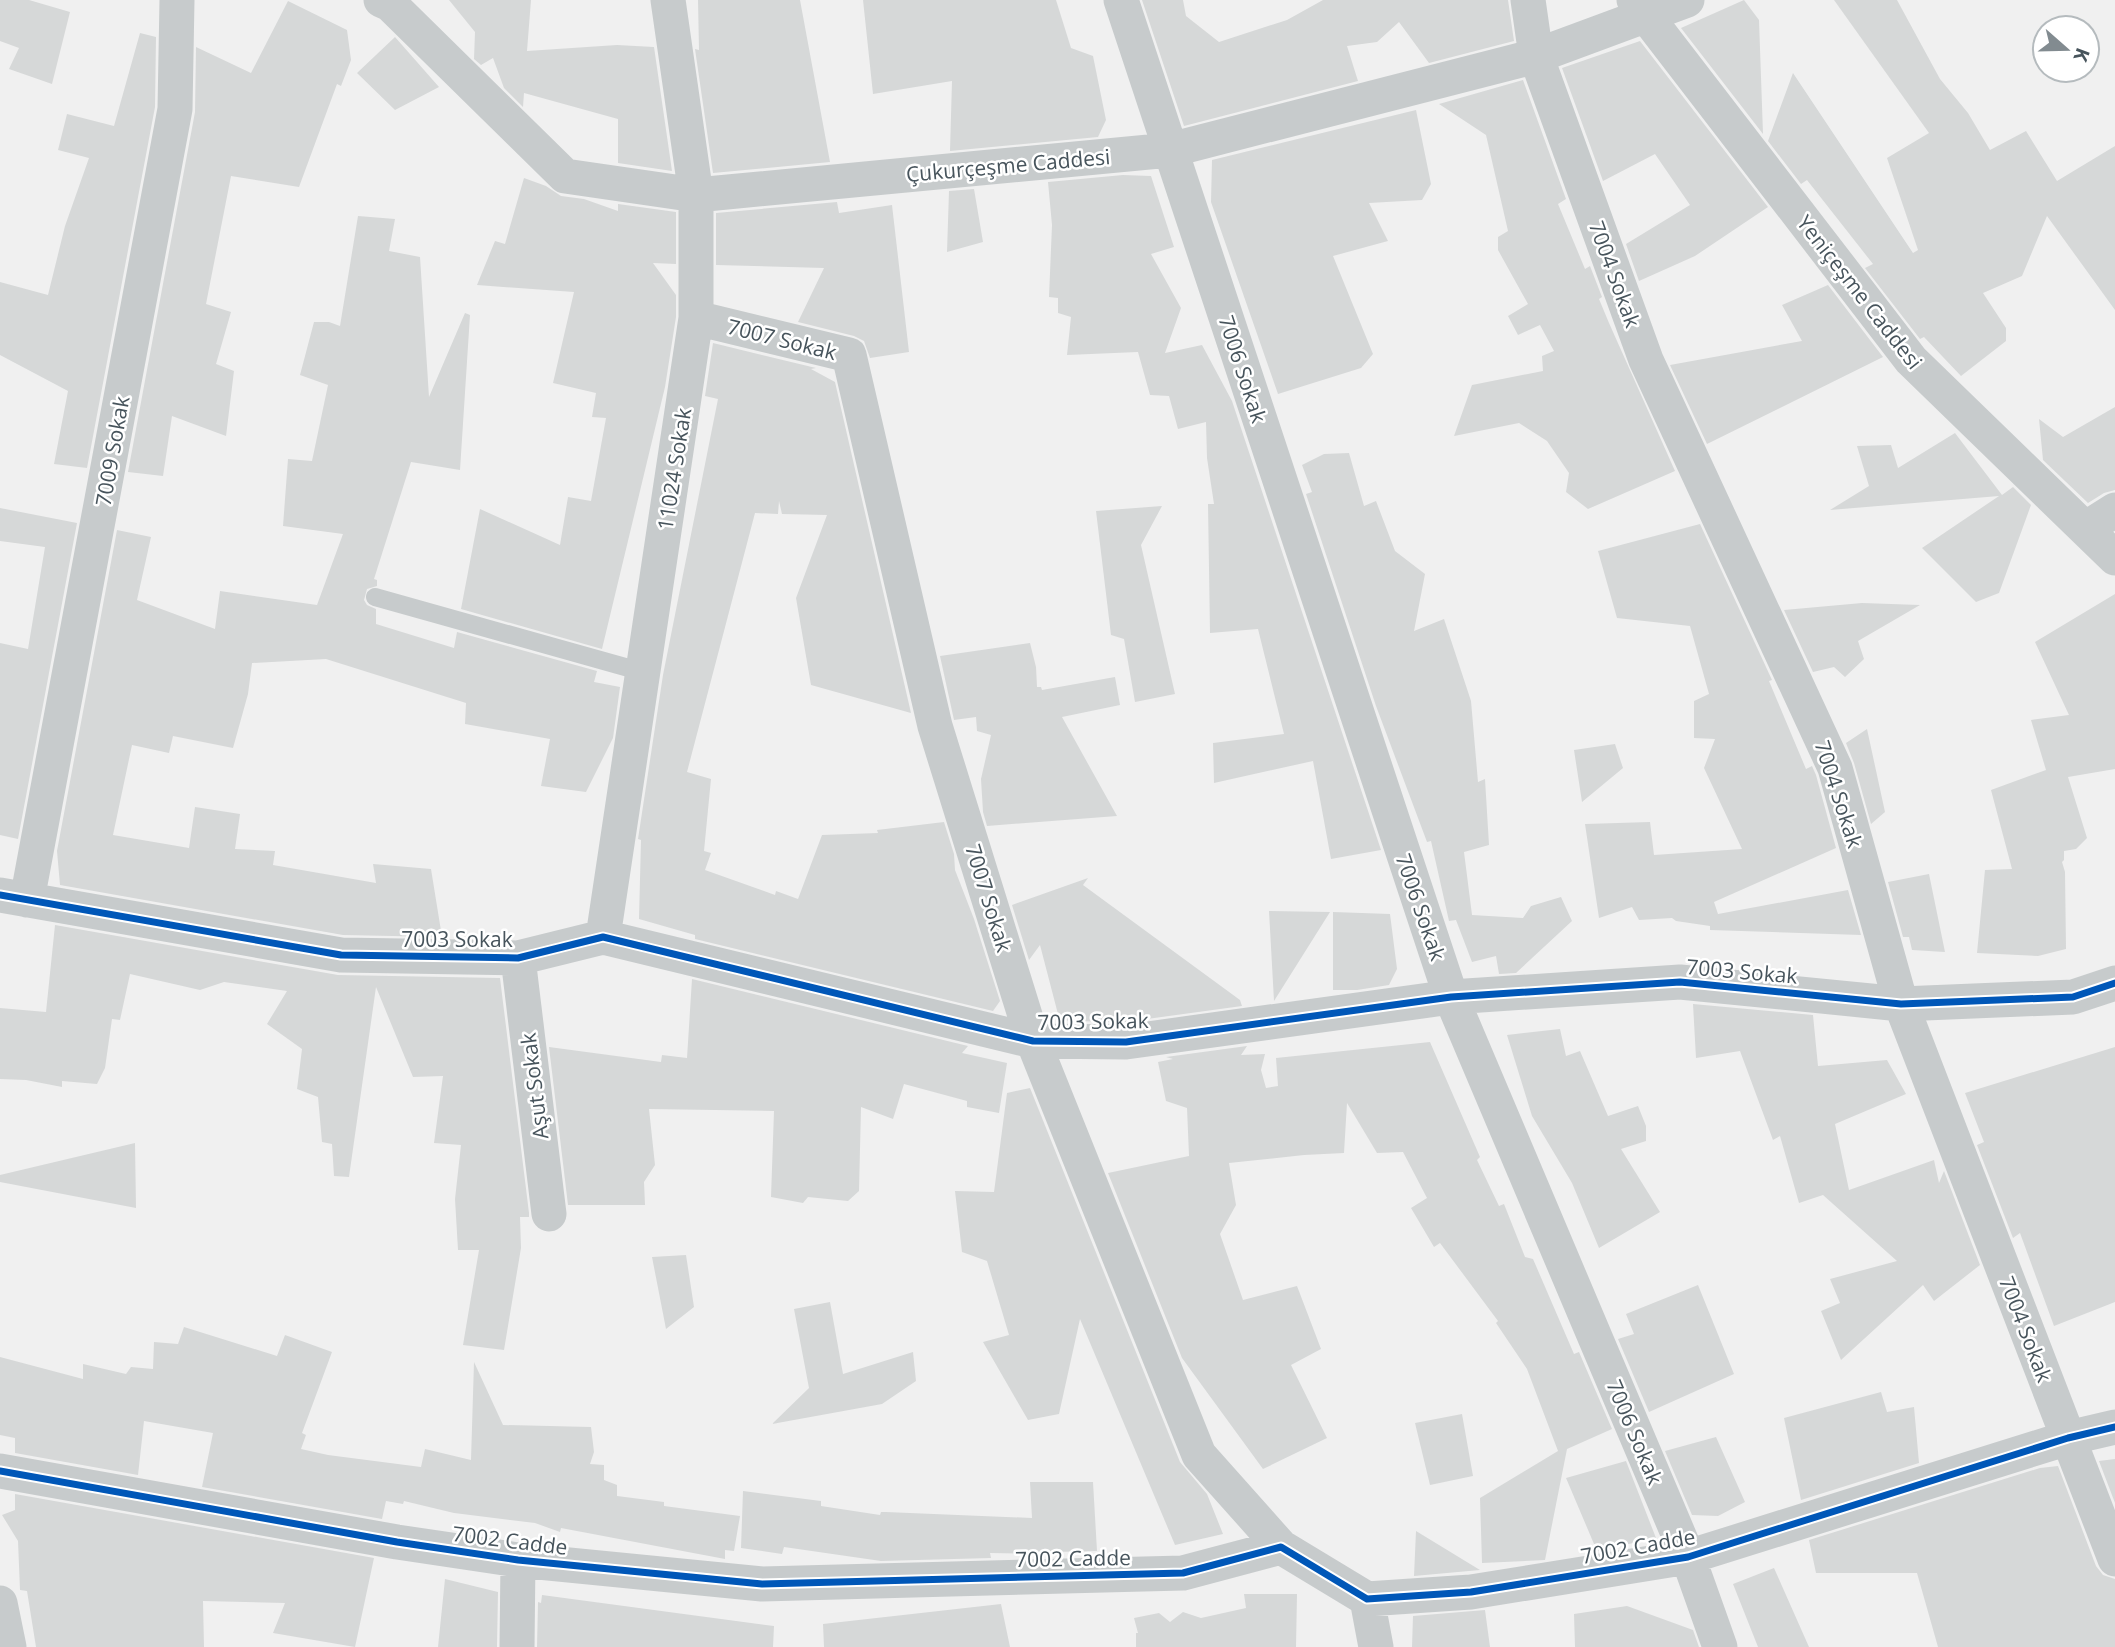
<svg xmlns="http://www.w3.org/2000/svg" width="2115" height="1647" viewBox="0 0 2115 1647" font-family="'Open Sans',sans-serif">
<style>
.building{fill:#d6d8d8}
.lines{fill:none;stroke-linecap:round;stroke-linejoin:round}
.lane{stroke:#c7cbcc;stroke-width:18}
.street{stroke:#c7cbcc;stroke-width:35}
.cycleway-casing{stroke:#fff;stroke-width:11}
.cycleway{stroke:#0057b8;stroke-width:7}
.labels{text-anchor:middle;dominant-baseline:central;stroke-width:5;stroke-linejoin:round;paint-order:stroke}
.street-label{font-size:21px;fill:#47545c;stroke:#fff}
</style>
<rect width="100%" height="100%" fill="#f0f0f0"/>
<path class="building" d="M0,0H29L70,12L52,84L9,69L19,48L0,41Z
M449,0H531L527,51L617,45L654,47L672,171L618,163V119L524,93L523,107L504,88L493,58L481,65L474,59L475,32Z
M698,0H800L830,162L713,173L695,49L699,50Z
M863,0H1056L1071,48L1093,56L1106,120L1098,137L950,151L952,81L873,94Z
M1142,0H1183L1186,16L1219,42L1287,20L1323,0H1508L1514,41L1429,63L1399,22L1377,42L1347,46L1358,81L1184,126Z
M1744,0L1759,20L1763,134L1681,28Z
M1834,0H1897L1940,79L1968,113L1990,150L2026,131L2057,181L2115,146V310L2047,216L2022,276L1983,293L2006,328V341L1961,376L1924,337L1920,339L1865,268L1873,264L1807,180L1801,184L1768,141L1793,73L1913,253L1918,250L1887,158L1929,133Z
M288,1L347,30L351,60L341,86L337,84L299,187L231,176L206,304L231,312L216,364L234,371L226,436L172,416L163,476L128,472L195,112L196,47L251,73Z
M140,33L156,37L155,107L87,468L54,464L68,391L0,355V282L48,295L65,226L89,158L58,150L67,114L114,126Z
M395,37L439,87L395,110L357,73Z
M1640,41L1768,207L1695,256L1639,281L1626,244L1690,205L1655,154L1603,181L1562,68Z
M1523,80L1566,199L1558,204L1585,269L1590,266L1602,297L1599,299L1609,323L1675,471L1588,509L1566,492L1569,473L1547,441L1519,423L1454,436L1472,385L1543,371L1542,356L1554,351L1540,325L1518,335L1508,316L1528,304L1498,250V237L1508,231L1486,135L1439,104Z
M1416,110L1431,184L1422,200L1369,203L1388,241L1333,256L1373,354L1361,368L1278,394L1211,202L1212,160Z
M1123,175L1151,176L1174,247L1151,254L1181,308L1165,353L1202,345L1232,401L1381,850L1331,859L1313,761L1214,783L1213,743L1284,734L1258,629L1210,633L1208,504H1214L1207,458L1206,422L1178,429L1169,396L1150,395L1138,352L1067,355L1071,317L1058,313V298L1049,297L1052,225L1048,182Z
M524,178L546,186L561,196L584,199L618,211V204L676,212V264L653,263L676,295V317L665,387L602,649L461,609L480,509L560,545L568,497L591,501L606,418L592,417L596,393L553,383L574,292L477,285L495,241L505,244Z
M974,189L983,242L947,252L949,191Z
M837,202L839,213L892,205L909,352L870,358L864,341L854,336L798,322L824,268L716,265V213Z
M358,216L395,219L389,251L420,257L429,397L465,313L470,315L460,470L411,462L374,579L377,580V586L367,589L364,600L367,605L376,609V624L454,648L457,632L597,671L594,682L620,687L613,738L586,792L541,786L550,739L465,724L466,703L326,659L252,663L248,694L233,748L173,736L169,753L132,745L113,835L189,848L195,807L240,814L235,849L275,851L273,865L376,883L373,864L431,869L442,937L343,935L60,885L57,851L117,530L151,537L137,600L215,629L220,591L317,605L343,534L283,526L288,459L312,461L328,385L300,375L314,322H329L340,326Z
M1828,285L1883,357L1707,444L1670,365L1802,341L1782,305Z
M713,343L816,368L811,369L835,382L911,713L811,685L796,598L827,515L782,514L779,501L778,514L755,513L687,772L711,779L704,851L711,853L705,870L775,895L776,891L798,899L822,835L878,833L877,830L944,822L954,854L955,870L974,919L1000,1001L993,1011L695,939V935L639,919L641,840L638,839L663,675L718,399L705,396Z
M2115,407V490L2104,493L2088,503L2043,460L2039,419L2063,437Z
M1955,433L2002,495L2013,487L2031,505L1999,593L1976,602L1922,548L1999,496L1830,510L1869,486L1857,446L1891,445L1898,468Z
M1349,453L1364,506L1376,501L1395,551L1425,574L1414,631L1444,619L1471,701L1478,782L1485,779L1489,845L1464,852L1472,915L1523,918L1531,906L1561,897L1572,921L1516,973L1499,974L1496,956L1472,962L1456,920L1449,921L1431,841L1427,842L1376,706L1306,494L1312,492L1302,465L1324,454Z
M1162,506L1141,545L1175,694L1135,702L1124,639L1111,635L1096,511Z
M0,508L77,523L18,839L0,835V643L28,649L45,547L0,541Z
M1700,524L1772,680L1769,681L1806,769L1812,766L1816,775L1836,848L1714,902L1718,914L1848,890L1861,935L1710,930V926L1676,921L1672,918L1639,920L1632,907L1599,918L1585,824L1650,822L1654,855L1742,849L1704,768L1715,739L1694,738V701L1709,694L1690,626L1617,618L1598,551Z
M2115,594V769L2068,777L2087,838L2076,849L2064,851V860L2062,862L2065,872L2066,949L2038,956L1977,953L1985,870L2012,869L1991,790L2046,770L2031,720L2069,715L2035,642Z
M1862,603L1920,605L1858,641L1864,659L1845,677L1834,667L1813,672L1784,610Z
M1030,643L1036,667L1037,687H1041L1042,690L1115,677L1120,705L1062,717L1117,816L987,826L983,812L981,779L991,735L977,731L976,717L954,720L940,656Z
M1867,729L1885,812L1871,824L1854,763L1846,743Z
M1615,744L1623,768L1582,802L1574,750Z
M1929,874L1945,952L1912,950L1909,937H1903L1888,882Z
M1088,878L1083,885L1240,1000L1242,1006L1125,1022L1069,1021L1059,1018L1040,945L1029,960L1012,905Z
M1269,911L1330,912L1274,1001Z
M1333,912L1390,914L1397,969L1389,985L1357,990H1333Z
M55,925L338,975L500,978L529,1213V1217H520L521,1248L504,1350L463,1345L479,1250H458L455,1199L461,1145L434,1143L443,1076L413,1077L376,987L349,1177L334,1176L332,1144L322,1142L318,1097L297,1089L302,1049L267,1024L287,991L224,982L200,990L130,974L120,1020L112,1019L105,1068L97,1084L62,1081V1087L26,1080L0,1079V1008L46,1012Z
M692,979L968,1046L962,1053L1007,1063L999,1113L967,1107V1101L904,1084L893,1119L861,1107L859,1191L848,1201L808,1197L803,1203L771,1197L774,1111L649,1109L655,1165L644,1182L645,1205H568L549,1047L661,1062L662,1055L687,1058Z
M1693,1004L1813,1015L1818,1066L1887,1060L1906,1094L1835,1124L1849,1190L1934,1160L1939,1183L1944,1171L1980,1265L1934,1301L1923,1285L1841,1360L1821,1311L1840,1303L1830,1279L1897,1261L1823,1195L1799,1203L1780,1136L1773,1140L1740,1051L1696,1058Z
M1560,1029L1566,1056L1580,1051L1608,1116L1638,1106L1646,1126V1141L1621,1149L1660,1212L1599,1248L1572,1183L1532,1116L1507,1035Z
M1430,1042L1480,1157L1477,1160L1499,1206L1504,1204L1525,1257L1533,1259L1574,1354L1579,1352L1612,1429L1567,1449L1545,1560L1482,1563L1480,1498L1558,1451L1527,1369L1496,1323L1498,1321L1440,1243L1434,1247L1411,1208L1427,1198L1403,1152L1377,1153L1347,1103L1344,1153L1304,1155L1229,1163L1236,1205L1220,1234L1243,1300L1297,1286L1321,1349L1291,1365L1327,1438L1263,1469L1182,1358L1108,1173L1189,1156L1187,1108L1166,1101L1158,1062L1173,1059L1166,1057L1247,1046L1241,1055L1265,1054L1261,1070L1266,1088L1278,1086L1276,1058Z
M2115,1047V1302L2054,1326L2020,1233L2013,1238L1977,1145L1984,1142L1965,1093Z
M1030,1088L1180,1462L1207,1494L1223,1534L1175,1545L1080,1319L1059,1414L1028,1420L983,1342L1009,1335L987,1261L962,1252L955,1191L994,1192L1007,1093Z
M135,1143L136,1208L0,1182V1175Z
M686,1255L694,1307L666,1329L652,1257Z
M1698,1285L1734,1374L1649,1412L1618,1339L1634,1334L1626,1314Z
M830,1302L843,1374L913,1352L916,1381L882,1404L772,1424L809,1388L794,1309Z
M184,1327L277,1356L285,1335L332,1352L302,1433L306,1435L301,1449L328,1455L421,1467L425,1449L471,1460L474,1362L503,1425L591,1427L594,1452L590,1464L604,1465V1480L617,1485V1496L664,1502V1506L740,1516L734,1551L725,1550V1559L561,1528L560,1532L535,1523L454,1513L404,1501L403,1504L386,1501L382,1519L202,1487L213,1433L144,1421L138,1475L15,1453V1438L0,1435V1357L83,1379V1364L126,1374L131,1367L153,1369L154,1342L178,1344Z
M1881,1392L1887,1412L1914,1407L1919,1463L1801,1500L1784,1418Z
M1462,1414L1473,1476L1430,1485L1415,1423Z
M1716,1437L1745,1502L1718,1516L1692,1515L1665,1451Z
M2115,1459V1503L2099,1461Z
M1626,1461L1656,1538L1597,1551L1566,1478Z
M2058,1466L2096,1566L2103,1575L2115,1579V1647H1938L1917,1573H1816L1809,1540L2040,1468Z
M1030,1482H1093L1097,1551L1052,1552V1554L990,1553L991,1558L881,1561L784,1547L782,1554L741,1548L743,1491L821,1501V1506L880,1515L881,1512H886L1032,1518Z
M15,1494L374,1558L355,1647L273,1633L285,1603L203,1601L204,1647H36L27,1591L20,1590L18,1541L2,1515L15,1510Z
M1416,1531L1480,1570L1414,1576Z
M1774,1568L1809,1647H1758L1733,1584Z
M445,1579L498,1592L497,1647H438Z
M1244,1594H1297L1296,1647H1136V1633H1138L1134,1618L1159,1613L1170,1622L1183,1612L1201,1618L1246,1608Z
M542,1595L774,1626L773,1647H537L538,1602L541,1603Z
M1001,1604L1010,1647H824L823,1624Z
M1627,1606L1693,1630L1699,1647H1575L1574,1614Z
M1485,1610L1490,1647H1412L1413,1616Z"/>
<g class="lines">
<path class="lane" d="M375,597L643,672"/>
<path class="street" d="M381,0L390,4L565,176L696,195L1170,150L1536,56L1687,0
M1121,0L1451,997L1688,1557L1720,1647
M1528,0L1536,56L1646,360L1835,768L1901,1004L2115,1559
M1634,0L1911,360L2115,558
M696,318L849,355L935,726L1033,1041L1199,1455L1281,1547
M2085,529L2115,510
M0,895L341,955L518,958L603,937L1033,1041L1126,1042L1451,997L1680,982L1901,1004L2073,997L2115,983
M27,900L175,109L177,0
M603,937L696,318V195L668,0
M518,958L549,1214
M0,1471L397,1542L518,1560L762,1584L1183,1573L1281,1547L1367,1599L1471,1592L1688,1557L2068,1438L2115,1427
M1367,1599L1376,1647
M0,1603L9,1647
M517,1647L518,1560"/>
<defs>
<path id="cycleway" d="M0,895L341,955L518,958L603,937L1033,1041L1126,1042L1451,997L1680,982L1901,1004L2073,997L2115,983
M0,1471L397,1542L518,1560L762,1584L1183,1573L1281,1547L1367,1599L1471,1592L1688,1557L2068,1438L2115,1427"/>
</defs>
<use href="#cycleway" class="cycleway-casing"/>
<use href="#cycleway" class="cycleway"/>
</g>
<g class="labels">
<g class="street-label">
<text transform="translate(1008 165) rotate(-5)">Çukurçeşme Caddesi</text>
<text transform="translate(1615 274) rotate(70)">7004 Sokak</text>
<text transform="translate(1860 292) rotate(52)">Yeniçeşme Caddesi</text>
<text transform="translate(782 339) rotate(14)">7007 Sokak</text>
<text transform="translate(1243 369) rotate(72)">7006 Sokak</text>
<text transform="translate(112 451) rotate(-80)">7009 Sokak</text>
<text transform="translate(674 469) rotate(-81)">11024 Sokak</text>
<text transform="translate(1839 794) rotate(72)">7004 Sokak</text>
<text transform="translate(989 898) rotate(73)">7007 Sokak</text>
<text transform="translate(1421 907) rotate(71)">7006 Sokak</text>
<text x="457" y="939">7003 Sokak</text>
<text transform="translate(1742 971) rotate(5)">7003 Sokak</text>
<text transform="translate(1093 1021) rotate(-1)">7003 Sokak</text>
<text transform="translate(534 1086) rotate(-97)">Aşut Sokak</text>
<text transform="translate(2026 1329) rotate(69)">7004 Sokak</text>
<text transform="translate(1635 1432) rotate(67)">7006 Sokak</text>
<text transform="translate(510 1540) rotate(7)">7002 Cadde</text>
<text transform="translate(1638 1546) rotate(-10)">7002 Cadde</text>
<text transform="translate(1073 1558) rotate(-1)">7002 Cadde</text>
</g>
</g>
<g transform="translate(2066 49) rotate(110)"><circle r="33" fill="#ffffff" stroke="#b5bbbe" stroke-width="2"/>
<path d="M0-5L12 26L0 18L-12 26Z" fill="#828b90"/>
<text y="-10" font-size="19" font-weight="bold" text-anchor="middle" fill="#47545c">K</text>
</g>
</svg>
